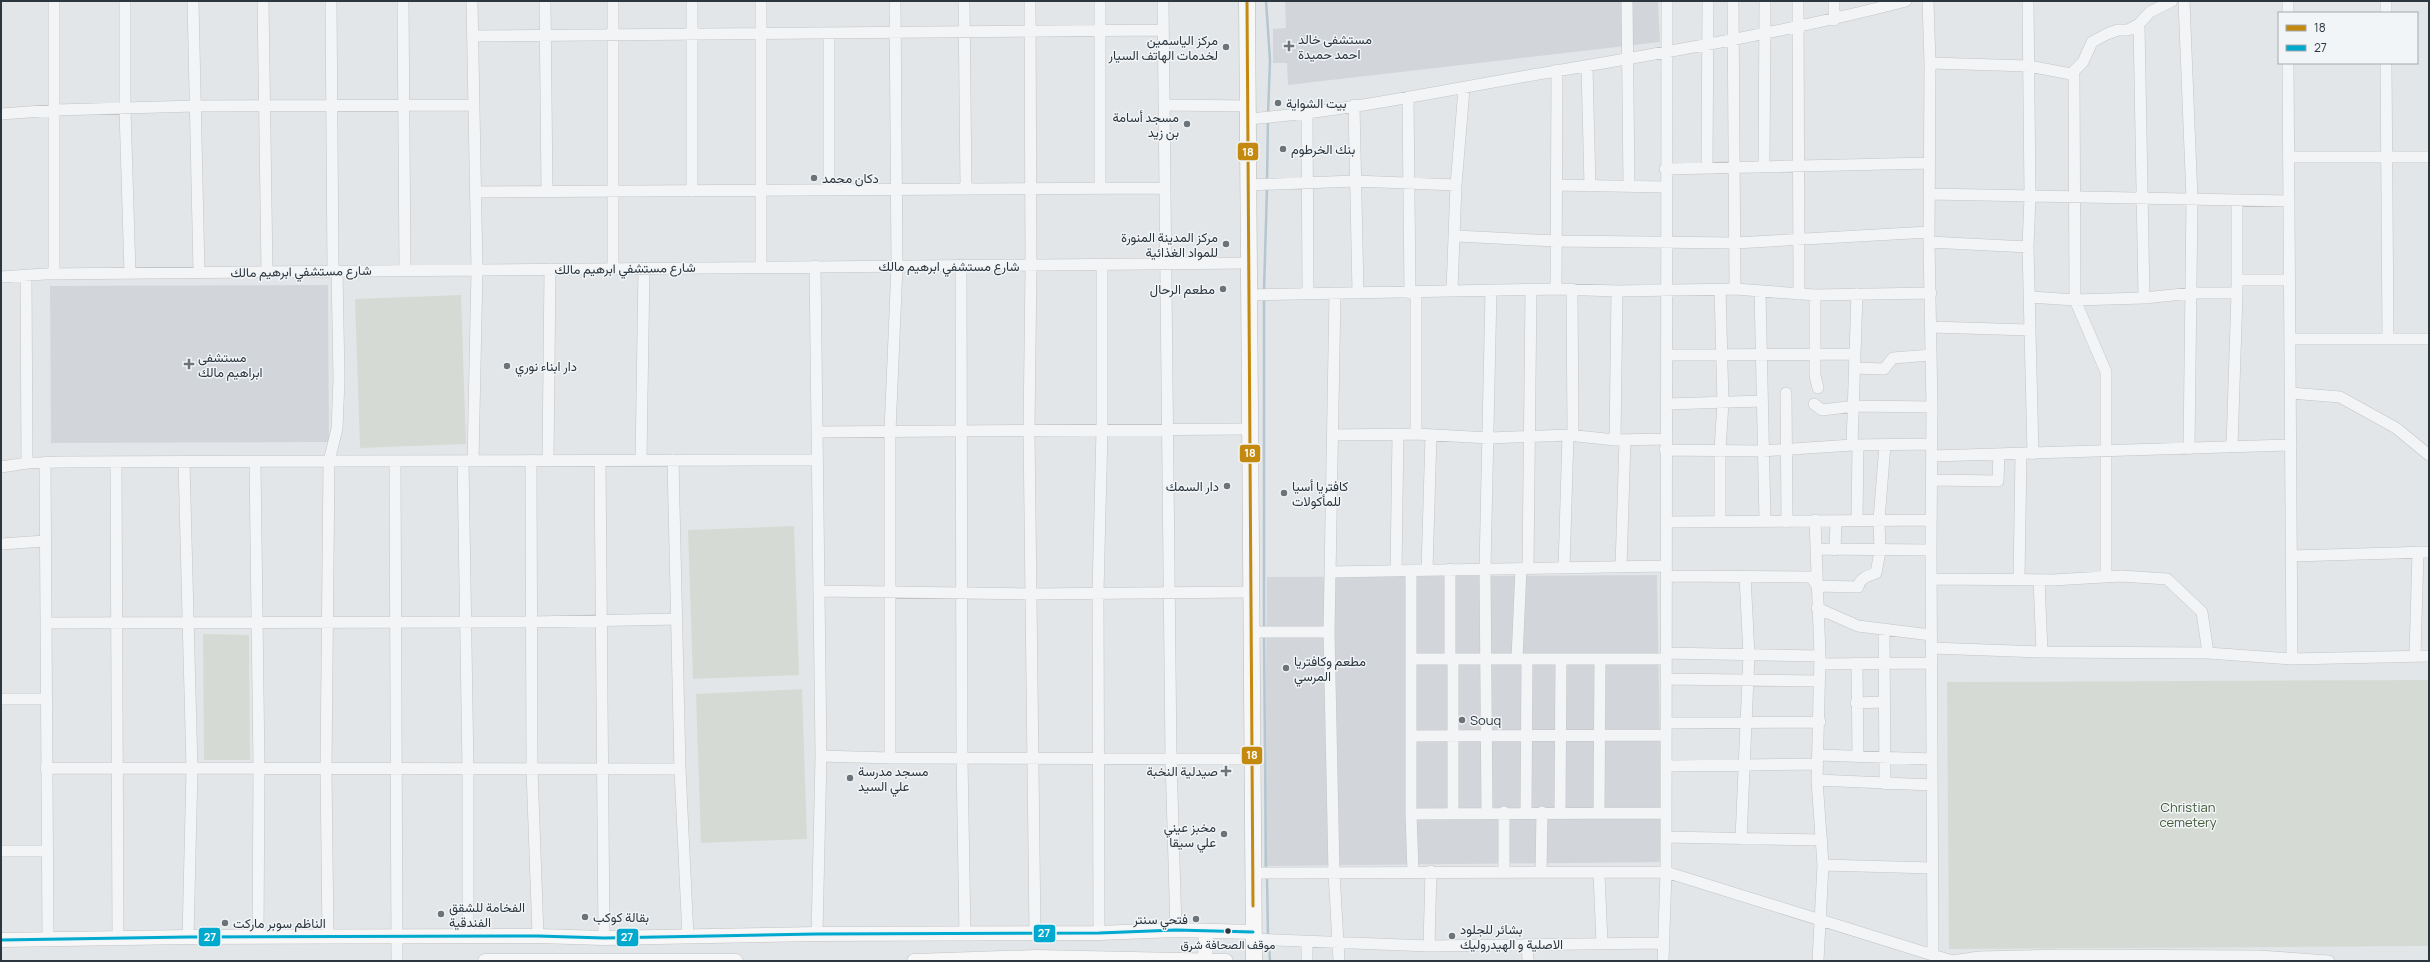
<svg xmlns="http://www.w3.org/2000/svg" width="2430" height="962" viewBox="0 0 2430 962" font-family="Manrope,Vazirmatn,sans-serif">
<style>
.built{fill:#d2d6db}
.green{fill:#d5dbd4}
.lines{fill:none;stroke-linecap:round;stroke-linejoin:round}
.stream{stroke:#b5c6d0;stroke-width:2.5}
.minor-casing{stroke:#c2c4c6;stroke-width:12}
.major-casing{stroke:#c0c3c5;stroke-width:15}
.highway-casing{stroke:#b6b9bc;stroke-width:17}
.minor{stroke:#f3f4f5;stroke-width:11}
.major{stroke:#f7f7f7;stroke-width:14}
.highway{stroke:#f7f7f7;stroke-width:16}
.bus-1-casing{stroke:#f2f5f7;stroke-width:6}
.bus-2-casing{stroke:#f2f5f7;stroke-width:6}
.bus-1{stroke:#c48a10;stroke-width:3}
.bus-2{stroke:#00a9ce;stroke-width:3}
.poi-dot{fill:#6c747a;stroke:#f2f5f7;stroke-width:1.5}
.bus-dot{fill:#2c363f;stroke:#f2f5f7;stroke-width:1.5}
.labels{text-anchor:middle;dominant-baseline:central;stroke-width:3;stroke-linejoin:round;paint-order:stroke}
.bus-label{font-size:12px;fill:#2c363f;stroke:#f2f5f7}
.poi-label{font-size:13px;fill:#2c363f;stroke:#f2f5f7;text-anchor:start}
.street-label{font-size:13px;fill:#2c363f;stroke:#f2f5f7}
.park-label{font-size:13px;fill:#455a3b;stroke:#f2f5f7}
.line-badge{stroke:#f2f5f7;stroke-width:1.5}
.badge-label{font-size:11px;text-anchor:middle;font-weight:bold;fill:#fff}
</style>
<rect width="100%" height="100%" fill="#e3e6e8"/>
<path class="built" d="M1285,1H1658L1660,42L1288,85L1287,63H1273V29L1286,28Z
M328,285L329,442L51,443L50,286Z
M1657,575L1662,862L1264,866L1267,577Z"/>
<path class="green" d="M461,295L466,444L360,448L355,299Z
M794,526L799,675L693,679L688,530Z
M203,634L249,635L250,760H204Z
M2429,680V946L1949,949L1947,682Z
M802,689L807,839L701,843L696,694Z"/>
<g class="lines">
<path class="stream" d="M1266,1L1270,60L1268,115
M1267,181L1268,120
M1264,291L1267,188
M1264,298V629
M1264,636L1266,871
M1267,876L1268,937
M1269,944L1270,961"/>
<defs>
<path id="minor" d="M125,1V110L130,273
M193,1L199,272
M263,1L267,272
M331,1L333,271
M403,1L405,270
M472,1L477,270L473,461
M545,1L547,191
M613,1V268
M692,1V191
M761,1V267
M964,1L966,189
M1030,1L1031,266L1029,431L1035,934
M1163,1L1171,758L1176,930
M1627,1L1629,187
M1733,1L1735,289
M1798,1L1799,294
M1834,1V20
M1928,1L1930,63L1929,242L1932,407L1931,550L1933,961
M2028,1L2030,196L2028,247L2033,454
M2184,1L2192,199L2189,449
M2386,1V13
M2288,13V1
M2139,24L2144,298
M829,33V190
M473,36L1163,30
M1930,63L2029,66L2071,74L2083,62L2092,42L2107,34L2118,30H2128L2139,24L2150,12L2172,1
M2288,63L2292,659
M2386,63L2388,339
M1587,67L1590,186
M2074,72L2075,300L2106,372V577
M1408,97L1410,293
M1164,105L1248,106
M1354,105L1358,292
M1,114L56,110L195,106L474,105
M1307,114L1308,293
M1248,119C1352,111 1454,88 1556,71C1674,51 1791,31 1906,1
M2288,157H2429
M1764,167L1765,1
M1707,168L1708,1
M1665,169L1930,163
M1248,185L1355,181L1456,185
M1556,185L1665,187
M1100,189V1
M476,192L1164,188
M1930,194L2289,201
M1456,236L1556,241L1735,243L1929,232
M1929,242L2028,247
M961,265L962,759L965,934
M815,266L821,756L817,934
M54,274V1
M26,275L27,463
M1,277L45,274L1249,263
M2237,280H2289
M1556,289L1557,70
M1572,289L1573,436
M1452,290L1456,185L1464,89
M1760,291L1765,521
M1335,293L1329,632L1334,872L1339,961
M1416,293V434
M1249,295L1556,289L1617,291L1735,289L1815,295L1931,293
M1815,295V375L1818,388
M2030,297L2075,300L2144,298L2192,293H2237
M1931,327L2030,330
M2291,339H2429
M1666,355L1855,354
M1855,368L1884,369L1893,358L1931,355
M1786,393L1787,522
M2290,393L2340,397L2396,428L2429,455
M1667,404L1762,401
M1814,404L1822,410L1855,406L1932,407
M817,432L1250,429
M1332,435L1416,434L1490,438L1568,435L1615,440L1665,439
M1615,440L1617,291
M1852,445L1857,294
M2232,447L2237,293V200
M1665,450L1762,451L1852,445L1932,444
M1932,456L2291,445
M531,460L532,769L538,936
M548,460L550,269
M600,460L604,938
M641,460L644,268
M673,460L680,769L688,937
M395,461L397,961
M463,461L468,769V937
M45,462L48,939
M116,462L118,938
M184,462L192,769L188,937
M255,462L259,768L258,937
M1,467L27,463L61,462L329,461L337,429L339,379L337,271
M1932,480L1998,481L1999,455
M1815,520L1820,656L1817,780L1823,865L1818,961
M1857,520L1858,445
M1720,521V449L1723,403L1720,289
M1666,522L1931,520
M1,544L45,541
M1816,549L1931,550
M1835,550L1836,521
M2292,556L2429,552
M1621,567L1625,440
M1528,568L1531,289
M1564,568L1568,435
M1450,569V660
M1427,570L1431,435
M1396,571L1398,434
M1330,572L1666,566
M1666,576L1811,577L1817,586L1858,587C1860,578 1867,576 1876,573L1880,551L1879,520L1885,445
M1931,579L2053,580L2121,576L2167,579L2202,612L2208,653
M2019,580L2021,454
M2039,580L2042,652
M819,591L1030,594L1251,592
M1817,608L1858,626L1931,635
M46,623L532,622L677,619
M1884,630L1885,784
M1251,632H1329
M1932,648L2042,652L2208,653L2292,659L2429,656
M1666,653L1820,656
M2415,656L2418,552
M1411,659H1666
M1517,659L1521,568
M1453,660V813
M1857,663L1858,756
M1820,664L1932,663
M1666,679L1819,681
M1,699H46
M1856,703L1884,702
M1666,723L1820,722
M1412,736L1666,735
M1819,755L1932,759
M821,756L890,758L1253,759
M890,758V431L897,266L895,1
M1666,766L1818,764
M46,768L680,769
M1817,780L1932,785
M1487,812L1485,569L1491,290
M1526,812L1527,660
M1560,812L1561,659
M1599,812L1600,659
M1411,814V571
M1666,837L1822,840
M1741,839L1749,655L1745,576
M1,851H46
M1823,865L1932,868
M1413,871L1411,814L1666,813
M1504,872V812
M1541,872L1542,812
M1253,873L1666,872L1952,961L1979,957L2061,955L2258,956L2329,961
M1599,874L1602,943
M1099,933L1098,592L1102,430V264
M328,937L326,769L329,461L817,460
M1253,939L1429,946L1663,943
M1307,942V961
M1527,944L1528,961
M1429,946L1431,871
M1663,961L1666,872L1667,1"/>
<path id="major" d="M1,940L188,937L538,936L604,938L817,934L1099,933L1176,930L1253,932
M1205,959L1206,931
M485,961H736
M914,961L1037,957L1226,961"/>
<path id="highway" d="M1247,1L1254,961"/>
</defs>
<use href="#minor" class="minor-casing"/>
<use href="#major" class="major-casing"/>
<use href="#highway" class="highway-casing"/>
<use href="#minor" class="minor"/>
<use href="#major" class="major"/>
<use href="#highway" class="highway"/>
<defs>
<path id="bus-1" d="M1247,1L1253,906"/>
<path id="bus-2" d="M1,940L188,937L538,936L604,938L817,934L1099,933L1176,930L1253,932"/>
</defs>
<use href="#bus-1" class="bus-1-casing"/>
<use href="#bus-2" class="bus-2-casing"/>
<use href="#bus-1" class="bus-1"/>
<use href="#bus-2" class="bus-2"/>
</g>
<g class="poi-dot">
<path d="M1287 40h4v4h4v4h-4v4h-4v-4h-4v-4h4z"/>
<circle cx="1226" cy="47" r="4"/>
<circle cx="1278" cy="103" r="4"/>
<circle cx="1187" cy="124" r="4"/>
<circle cx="1283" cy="149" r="4"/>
<circle cx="814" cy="178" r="4"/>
<circle cx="1226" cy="244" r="4"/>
<circle cx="1223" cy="289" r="4"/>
<path d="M187 358h4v4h4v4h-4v4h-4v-4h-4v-4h4z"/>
<circle cx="507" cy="366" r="4"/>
<circle cx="1227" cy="486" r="4"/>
<circle cx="1284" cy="493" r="4"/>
<circle cx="1286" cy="668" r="4"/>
<circle cx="1462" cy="720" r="4"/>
<path d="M1224 765h4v4h4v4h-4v4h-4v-4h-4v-4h4z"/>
<circle cx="850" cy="778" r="4"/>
<circle cx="1224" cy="834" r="4"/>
<circle cx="441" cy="914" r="4"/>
<circle cx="585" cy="917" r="4"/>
<circle cx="1196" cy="919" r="4"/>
<circle cx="225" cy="923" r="4"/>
<circle cx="1452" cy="936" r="4"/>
</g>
<circle class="bus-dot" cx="1228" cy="931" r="3.5"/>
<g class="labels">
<g class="bus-label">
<text x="1228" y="944">موقف الصحافة شرق</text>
</g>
<g class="poi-label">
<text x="1298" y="39">مستشفى خالد<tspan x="1298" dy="15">احمد حميدة</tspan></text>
<text x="1218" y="40" text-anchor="end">مركز الياسمين<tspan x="1218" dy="15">لخدمات الهاتف السيار</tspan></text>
<text x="1286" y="103">بيت الشواية</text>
<text x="1179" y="117" text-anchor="end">مسجد أسامة<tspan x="1179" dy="15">بن زيد</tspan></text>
<text x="1291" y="149">بنك الخرطوم</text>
<text x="822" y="178">دكان محمد</text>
<text x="1218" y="237" text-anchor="end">مركز المدينة المنورة<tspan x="1218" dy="15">للمواد الغذائية</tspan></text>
<text x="1215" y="289" text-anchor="end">مطعم الرحال</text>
<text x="198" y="357">مستشفى<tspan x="198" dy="15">ابراهيم مالك</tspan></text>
<text x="515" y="366">دار ابناء نوري</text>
<text x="1219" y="486" text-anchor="end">دار السمك</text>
<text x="1292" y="486">كافتريا أسيا<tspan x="1292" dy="15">للمأكولات</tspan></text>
<text x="1294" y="661">مطعم وكافتريا<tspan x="1294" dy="15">المرسي</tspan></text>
<text x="1470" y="720">Souq</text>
<text x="858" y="771">مسجد مدرسة<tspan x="858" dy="15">علي السيد</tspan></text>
<text x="1218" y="771" text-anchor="end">صيدلية النخبة</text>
<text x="1216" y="827" text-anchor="end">مخبز عيني<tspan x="1216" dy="15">علي سيقا</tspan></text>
<text x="449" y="907">الفخامة للشقق<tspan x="449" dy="15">الفندقية</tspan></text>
<text x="593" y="917">بقالة كوكب</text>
<text x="1188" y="919" text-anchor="end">فتحي سنتر</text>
<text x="233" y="923">الناظم سوبر ماركت</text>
<text x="1460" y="929">بشائر للجلود<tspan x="1460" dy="15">الاصلية و الهيدروليك</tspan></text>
</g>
<g class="street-label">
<text x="949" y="266">شارع مستشفي ابرهيم مالك</text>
<text transform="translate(625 268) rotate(-1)">شارع مستشفي ابرهيم مالك</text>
<text transform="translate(301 271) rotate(-1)">شارع مستشفي ابرهيم مالك</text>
</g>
<g class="park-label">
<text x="2188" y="807">Christian<tspan x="2188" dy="15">cemetery</tspan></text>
</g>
</g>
<g class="line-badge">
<rect x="1237" y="142" width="22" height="19" rx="4" fill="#c48a10"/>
<rect x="1239" y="444" width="22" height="19" rx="4" fill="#c48a10"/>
<rect x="1241" y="746" width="22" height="19" rx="4" fill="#c48a10"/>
<rect x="1033" y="924" width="23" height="19" rx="4" fill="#00a9ce"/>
<rect x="198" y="927" width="23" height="20" rx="4" fill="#00a9ce"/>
<rect x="616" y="928" width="23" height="19" rx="4" fill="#00a9ce"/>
</g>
<g class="badge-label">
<text x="1248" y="156">18</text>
<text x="1250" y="457">18</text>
<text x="1252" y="759">18</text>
<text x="1044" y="937">27</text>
<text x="210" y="941">27</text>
<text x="627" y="941">27</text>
</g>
<rect width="2430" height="962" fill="none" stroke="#2c363f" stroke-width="4"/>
<rect x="2278" y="12" width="140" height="52" fill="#f2f5f7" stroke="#a3a9ad"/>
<rect x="2286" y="25" width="20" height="6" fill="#c48a10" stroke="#a3a9ad"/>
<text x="2314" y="32" font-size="12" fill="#2c363f">18</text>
<rect x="2286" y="45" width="20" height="6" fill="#00a9ce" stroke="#a3a9ad"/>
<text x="2314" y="52" font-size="12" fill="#2c363f">27</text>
</svg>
